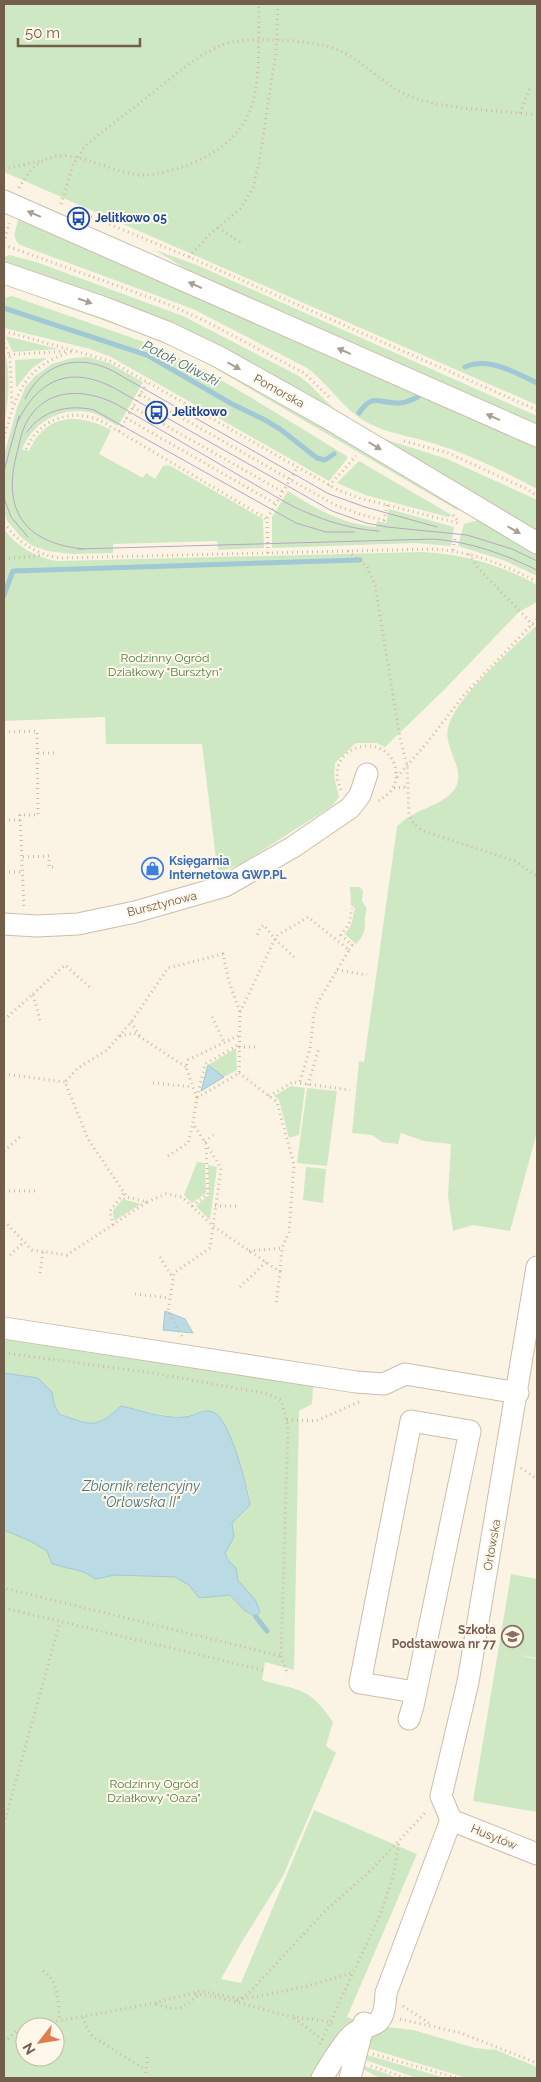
<svg xmlns="http://www.w3.org/2000/svg" width="541" height="2082" viewBox="0 0 541 2082" font-family="Raleway,sans-serif">
<style>
.green{fill:#cfe8c4;fill-rule:evenodd}
.water{fill:#badae4;stroke:#a1c8d5}
.lines{fill:none;stroke-linecap:round;stroke-linejoin:round}
.stream{stroke:#a1c8d5;stroke-width:5}
.minor-casing{stroke:#ccbdab;stroke-width:23}
.path{stroke:#d4b9a1;stroke-width:3;stroke-dasharray:1 4;stroke-linecap:butt}
.minor{stroke:#fff;stroke-width:21}
.tram{stroke:#b8a4c4;stroke-width:1}
.oneway{fill:#ab9e93}
.labels{text-anchor:middle;dominant-baseline:central;stroke-width:4;stroke-linejoin:round;paint-order:stroke}
.transit-label{font-size:12px;font-weight:bold;fill:#164399;stroke:#fef8eb;text-anchor:start}
.street-label{font-size:12px;fill:#735d4b;stroke:#fef8eb}
.park-label{font-size:12px;fill:#527d46;stroke:#fef8eb}
.shop-label{font-size:12px;font-weight:bold;fill:#366cbe;stroke:#fef8eb;text-anchor:start}
.education-label{font-size:12px;font-weight:bold;fill:#785e54;stroke:#fef8eb;text-anchor:end}
.water-label{font-size:14px;font-style:italic;fill:#467585;stroke:#fef8eb}
</style>
<rect width="100%" height="100%" fill="#fbf4e5"/>
<path class="green" d="M4,4H537V405L4,172Z
M19,218L429,401L537,446V489C504,471 468,454 432,443C410,436 386,433 366,422C342,408 329,384 307,368L193,309L20,245C11,238 16,228 19,218Z
M155,250L197,265L537,416V424L488,405L186,269Z
M9,255L36,262L183,316L299,376L309,384L342,417L4,264V257Z
M12,296L150,344C219,375 282,417 347,456V459L329,481L111,357L90,349L4,328V298Z
M48,301L75,305L195,352L459,506L457,510L194,356L140,333Z
M5,336L59,349L13,352Z
M4,350C11,370 9,404 4,424Z
M88,357L109,363L143,382L118,426C110,422 102,416 93,413C63,405 34,421 22,449L29,451C46,413 79,413 111,430L99,454L143,478L146,473L155,479L163,466L169,465L263,519L264,548L218,550L217,541L113,544V553L72,554L47,551L31,545L20,536L7,521L4,513V455L17,408L25,388L35,376L52,364L72,358Z
M47,358L32,368L16,388L15,360Z
M369,434L447,459L533,498L537,500V534Z
M359,461L450,514L451,516L448,517L365,495L337,483Z
M288,491C318,510 340,523 376,527L377,521L386,523L389,509L454,527L451,546L415,543L272,548V517Z
M482,519L537,551V576L503,560L458,546L464,524Z
M4,529C17,547 35,557 57,561L421,552C463,554 500,564 537,585V602L519,612L444,690L385,747L377,743H356L335,763L334,776L339,797L332,806L241,864L220,872L217,867L202,744H106L105,717L4,721Z
M537,625V1132L510,1231L473,1225L453,1231L448,1196L451,1144L424,1141L401,1133L398,1144L382,1142L372,1135L352,1133L359,1061L364,1062L397,827C412,809 441,807 454,790C468,770 443,749 448,728C455,697 513,648 537,625Z
M350,887H360L363,891L362,901L367,909C361,925 371,928 356,944L345,934L351,925L355,908L351,905Z
M236,1048L237,1070L224,1077L208,1065Z
M291,1086L305,1088L299,1135L289,1138L279,1100L274,1096Z
M307,1088L337,1091L327,1166L297,1163Z
M197,1162L205,1163L206,1193L192,1203L184,1195Z
M208,1165L217,1167L210,1220L196,1206L209,1195Z
M306,1167L326,1169L323,1203L303,1200Z
M124,1197L126,1200L141,1204L114,1221L113,1211Z
M4,1338L313,1386L312,1404L299,1411L294,1670L265,1662L262,1680C299,1691 309,1686 333,1722L326,1746L336,1753L283,1876L240,1945L221,1979L241,1983L314,1810L417,1854L347,2017L359,2021L318,2078H4V1530L30,1541L47,1551L52,1564L84,1572L96,1579L115,1575L175,1577L189,1585L199,1598L230,1595L244,1610L256,1617L260,1612L256,1601L238,1580L236,1568L228,1560L225,1553L234,1537L232,1523L250,1505L248,1491L229,1432L203,1411L186,1417L169,1416L121,1406C95,1430 91,1425 59,1414L54,1404L52,1392L38,1378L4,1373ZM25,2027H55V2057H25Z
M511,1574L537,1579V1658L517,1655L537,1659V1812L473,1801Z
M387,2027L413,2030L475,2048L496,2050L537,2067V2078H467L364,2047L368,2035Z
M364,2054L445,2078H416L363,2059Z
M362,2065L398,2078H379L363,2069Z"/>
<path class="water" d="M208,1065L224,1077L201,1091Z
M165,1311L185,1319L193,1333L163,1330Z
M4,1373L38,1378L52,1392L54,1404L59,1414C91,1425 95,1430 121,1406C141,1410 165,1419 185,1417C196,1416 204,1407 215,1413C231,1423 247,1486 250,1505L232,1523L234,1537L225,1553L228,1560L236,1568L238,1580L256,1601L260,1612L256,1617L244,1610L230,1595L199,1598L189,1585L175,1577L115,1575L96,1579L84,1572L52,1564L47,1551L30,1541L4,1530Z"/>
<g class="lines">
<path class="stream" d="M4,308L147,355L232,404L265,420L280,429L317,458L325,460L334,454
M465,367C488,356 516,373 537,383
M359,413C373,392 379,404 399,403C405,403 412,400 418,397
M4,595L13,571L360,560
M256,1617L267,1631"/>
<defs>
<path id="minor" d="M4,201L537,436
M4,273L105,308L167,332L219,357L326,417L537,543
M4,924L37,926L78,924L135,912L225,886L293,847L350,808L360,795L367,774
M4,1328L356,1382L384,1384L405,1374L518,1393
M409,1719L413,1706L470,1431L411,1421L360,1683L415,1692
M451,1820L441,1796L468,1682L537,1267
M451,1820L537,1854
M322,2078C330,2065 338,2051 348,2039C369,2016 384,2038 386,1993L451,1820
M350,2078L364,2023"/>
</defs>
<use href="#minor" class="minor-casing"/>
<path class="path" d="M520,113L531,85
M4,169L40,161
M19,188C51,128 92,169 139,175C152,176 164,172 176,169C211,158 242,139 253,102C261,73 258,34 259,4
M61,204L73,165L85,146C106,128 129,112 150,95C173,77 195,56 222,45C244,36 307,40 330,47C363,57 382,87 414,98C450,110 499,110 537,115
M77,211L189,257L537,410
M218,228L242,243
M4,243L9,223
M4,245L165,303L203,320L304,373L329,397
M189,257L209,235L240,209L253,188L259,163L276,51L278,4
M4,331L110,361L338,490L359,498L458,523
M4,343L10,356L12,405
M4,355L68,351
M140,394L335,505L362,515L384,520L387,505
M133,407L283,492
M126,418L276,504
M119,431L147,383
M4,438C16,393 25,365 74,351
M404,441L448,453L527,489L537,496
M26,449C40,418 73,407 103,422L267,519
M329,486L356,456
M453,515L459,523
M4,523C18,542 35,554 59,558L434,549C472,552 504,564 537,582
M453,550L455,537
M348,551L367,567L375,585L400,738L407,765L409,814C412,823 416,826 423,831L515,861L537,877
M268,553L267,519L297,468
M469,554L478,568L537,629
M4,559L44,555
M4,732L37,731L38,815H20L24,909
M38,753H56
M397,777L426,744L464,695L537,619
M394,788L404,787L407,790
M341,790C339,785 337,780 337,775C337,740 392,734 396,772C397,787 390,794 377,802
M4,820H20
M23,857L49,856V867H57
M4,872H23
M349,950L352,945L341,935L349,924L352,908
M294,957L275,939L278,935L308,917L349,950L318,1002L314,1014L310,1049L299,1084
M337,970L367,975
M33,994L65,965L92,989
M212,1017L224,1042
M4,1020L33,994L40,1020
M131,1022L141,1038
M120,1036L134,1033L186,1067
M239,1047H258
M239,1073L277,1102L294,1165L289,1232L282,1248L280,1272
M4,1074L65,1082
M153,1083L193,1087
M308,1085L319,1048
M269,1096L293,1082L350,1090
M197,1097L205,1064L240,1044
M197,1098L186,1067L188,1060L240,1035
M205,1142L213,1135
M4,1151L21,1136
M168,1156L188,1143L193,1124
M4,1191H38
M147,1202L166,1194L182,1197L213,1226L280,1272L276,1305
M192,1206L208,1194L206,1145
M215,1206H240
M4,1221L32,1250L67,1255L147,1202L127,1197L88,1139L65,1082L78,1068L107,1050L131,1022L168,968L223,954L229,982L240,1012
M113,1225L110,1211L124,1193
M249,1251L282,1248
M10,1255L24,1242
M160,1257L170,1274L174,1276
M40,1273L43,1252
M240,1287L266,1262
M135,1294L170,1298
M182,1336L168,1312L174,1273L210,1248L221,1168L193,1123L197,1098L239,1073L240,1012L275,939L264,925L260,928L257,936
M4,1353L159,1374L268,1394L281,1400L288,1426L281,1656L4,1588
M287,1420L316,1421L361,1401
M521,1468L537,1479
M4,1608L263,1670
M281,1656L288,1675
M4,1824L60,1622
M43,1971C59,1980 58,2005 60,2021
M195,1994C232,1997 266,2013 302,2018C313,2020 327,2019 336,2026
M237,2001L249,1993L326,1910L369,1872L427,1811
M156,2004C180,2012 179,2010 199,1995
M403,2006L429,2023
M83,2017L87,2029L92,2036L146,2070
M294,2018L323,2040
M400,2019L461,2033L537,2063
M27,2027L155,2003L200,1991L240,1999L255,1997L307,1986L352,1973
M4,2042L17,2031L25,2028
M320,2044L380,1915L393,1877L399,1842
M373,2054L457,2078
M371,2066L406,2078
M145,2078L148,2053"/>
<use href="#minor" class="minor"/>
<path class="tram" d="M25,399C42,364 76,353 111,370L329,494L365,507L437,527
M17,423C38,379 70,365 114,388L332,511L366,523L387,527L467,535L512,549L537,561
M27,432C42,410 69,404 94,410L296,523L326,532H354
M4,471L19,416
M4,498L11,517L28,537
M78,549L434,539C471,542 504,554 537,570
M84,549C22,543 1,508 18,449C20,440 22,431 26,423C45,387 84,388 116,404L292,506C320,519 347,529 379,531"/>
</g>
<defs><path id="oneway-solid" d="M-6-.8H1V-3.2L6.5 0L1 3.2V.8H-6Z" transform="scale(1.25)"/></defs>
<g class="oneway">
<use href="#oneway-solid" transform="translate(34 214) rotate(-157)"/>
<use href="#oneway-solid" transform="translate(195 285) rotate(-156)"/>
<use href="#oneway-solid" transform="translate(85 301) rotate(19)"/>
<use href="#oneway-solid" transform="translate(344 351) rotate(-156)"/>
<use href="#oneway-solid" transform="translate(234 366) rotate(29)"/>
<use href="#oneway-solid" transform="translate(493 417) rotate(-156)"/>
<use href="#oneway-solid" transform="translate(375 446) rotate(31)"/>
<use href="#oneway-solid" transform="translate(514 530) rotate(30)"/>
</g>
<defs>
<symbol id="bus-ring" viewBox="-11 -11 22 22"><circle r="9.5" fill="#fef8eb" stroke="#1a4fb4" stroke-width="1.5"/><path d="M-5-6H5V4H4V6H2V4H-2V6H-4V4H-5ZM-3.5-4V0h7V-4ZM-3.5 1.2v1.5H-2V1.2ZM2 1.2v1.5H3.5V1.2Z" fill="#1a4fb4"/></symbol>
<symbol id="shop-ring" viewBox="-11 -11 22 22"><circle r="9.5" fill="#fef8eb" stroke="#3f7fe0" stroke-width="1.5"/><path d="M-5-2.5h2.3a2.7 3.5 0 0 1 5.4 0H5L5.5 6h-11ZM-1.5-2.5h3a1.5 2.3 0 0 0-3 0Z" fill="#3f7fe0"/></symbol>
<symbol id="school-ring" viewBox="-11 -11 22 22"><circle r="9.5" fill="#fef8eb" stroke="#8d6e63" stroke-width="1.5"/><path d="M0-5L7-2L0 1L-7-2ZM-4 1L0 2.5L4 1V4Q0 6-4 4Z" fill="#8d6e63"/></symbol>
</defs>
<g fill-rule="evenodd">
<use href="#bus-ring" x="66" y="206" width="25" height="25"/>
<use href="#bus-ring" x="144" y="400" width="25" height="25"/>
<use href="#shop-ring" x="140" y="856" width="25" height="25"/>
<use href="#school-ring" x="500" y="1624" width="25" height="25"/>
</g>
<g class="labels">
<g class="transit-label">
<text x="95" y="218">Jelitkowo 05</text>
<text x="172" y="412">Jelitkowo</text>
</g>
<g class="street-label">
<text transform="translate(279 391) rotate(29)">Pomorska</text>
<text transform="translate(162 904) rotate(-14)">Bursztynowa</text>
<text transform="translate(492 1545) rotate(-80)">Orłowska</text>
<text transform="translate(494 1837) rotate(22)">Husytów</text>
</g>
<g class="park-label">
<text x="165" y="658">Rodzinny Ogród<tspan x="165" dy="14">Działkowy "Bursztyn"</tspan></text>
<text x="154" y="1784">Rodzinny Ogród<tspan x="154" dy="14">Działkowy "Oaza"</tspan></text>
</g>
<g class="shop-label">
<text x="169" y="861">Księgarnia<tspan x="169" dy="14">Internetowa GWP.PL</tspan></text>
</g>
<g class="education-label">
<text x="496" y="1630">Szkoła<tspan x="496" dy="14">Podstawowa nr 77</tspan></text>
</g>
<g class="water-label">
<text transform="translate(181 363) rotate(27)">Potok Oliwski</text>
<text x="141" y="1486">Zbiornik retencyjny<tspan x="141" dy="16">"Orłowska II"</tspan></text>
</g>
</g>
<rect width="541" height="2082" fill="none" stroke="#735d4b" stroke-width="10"/>
<g transform="translate(40 2042) rotate(239)"><circle r="24" fill="#fef8eb" stroke="#c6baab"/>
<path d="M0-4L9 19L0 12L-9 19Z" fill="#e07c4f"/>
<text y="-8" font-size="14" font-weight="bold" text-anchor="middle" fill="#735d4b">N</text>
</g>
<path d="M18 38v8h122v-8" fill="none" stroke="#735d4b" stroke-width="2.5"/>
<text x="25" y="38" font-size="15" fill="#735d4b" stroke="#fef8eb" stroke-width="4" paint-order="stroke">50 m</text>
</svg>
